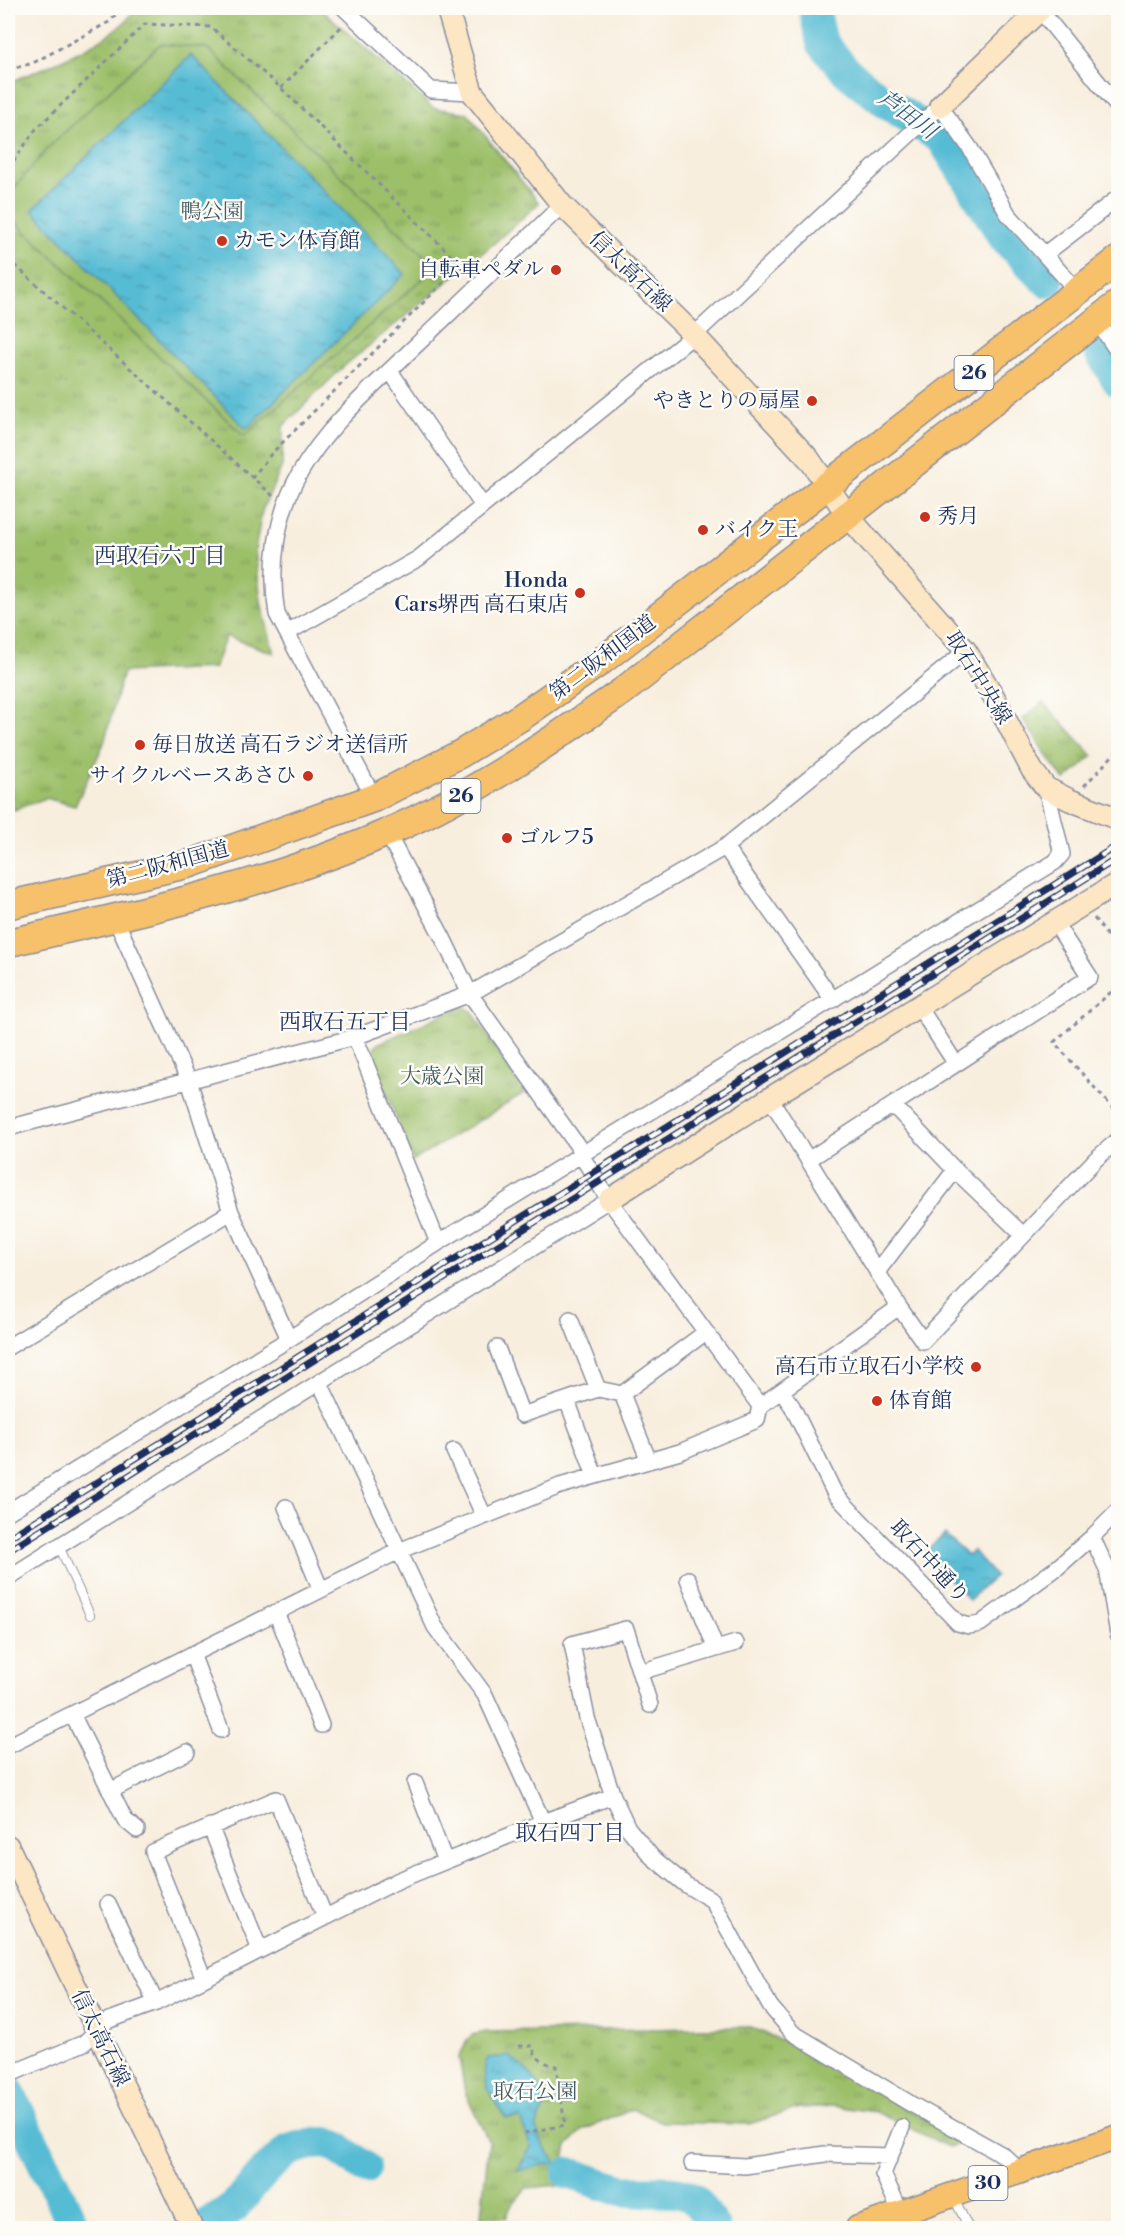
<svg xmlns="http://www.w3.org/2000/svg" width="1126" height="2236" viewBox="0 0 1126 2236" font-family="'Libre Bodoni','Noto Serif JP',serif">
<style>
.park{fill:url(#park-tufts);stroke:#5c7764;stroke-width:1.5}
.garden{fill:#9cbf69;stroke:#5c7764;stroke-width:1.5}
.water{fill:url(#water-ripples);stroke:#387699;stroke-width:1.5}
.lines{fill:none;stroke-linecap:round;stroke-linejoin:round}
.river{stroke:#56bcd4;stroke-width:32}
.lane-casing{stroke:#8a8e9e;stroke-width:10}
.street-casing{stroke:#8a8e9e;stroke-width:18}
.secondary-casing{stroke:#8a8e9e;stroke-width:24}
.primary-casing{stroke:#8a8e9e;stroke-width:27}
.highway-casing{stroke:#8a8e9e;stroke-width:30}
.path{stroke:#8a8e9e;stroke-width:3;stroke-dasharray:4.5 4.5;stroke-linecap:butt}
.lane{stroke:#fff;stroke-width:8}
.street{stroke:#fff;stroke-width:15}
.secondary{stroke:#fce6c4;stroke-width:21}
.primary{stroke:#f7c06b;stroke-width:24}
.highway{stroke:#f7c06b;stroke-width:27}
.rail-casing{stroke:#1b2f5e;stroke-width:7}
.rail{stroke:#fdfcf7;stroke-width:4.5;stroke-dasharray:14;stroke-linecap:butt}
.poi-dot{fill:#c8321e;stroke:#fdfcf7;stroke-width:2}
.labels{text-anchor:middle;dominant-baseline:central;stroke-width:5;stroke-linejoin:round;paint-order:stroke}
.shield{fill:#fdfcf7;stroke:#5f6c8c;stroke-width:1.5}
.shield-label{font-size:20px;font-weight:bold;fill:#1b2f5e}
.park-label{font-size:21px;fill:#425a61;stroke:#fdfcf7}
.poi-label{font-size:21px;fill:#1b2f5e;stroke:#fdfcf7;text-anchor:start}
.street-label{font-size:21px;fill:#1b2f5e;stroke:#fdfcf7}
.water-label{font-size:22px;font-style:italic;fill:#2d5981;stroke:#fdfcf7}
.neighbourhood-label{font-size:22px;fill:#1b2f5e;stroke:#fdfcf7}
</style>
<defs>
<pattern id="park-tufts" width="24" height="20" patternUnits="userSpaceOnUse" patternTransform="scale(1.5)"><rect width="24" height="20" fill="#9cbf69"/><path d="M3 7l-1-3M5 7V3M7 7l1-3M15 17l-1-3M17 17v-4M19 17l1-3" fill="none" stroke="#7e9c5a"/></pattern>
<pattern id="water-ripples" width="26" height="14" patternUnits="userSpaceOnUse" patternTransform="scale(1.5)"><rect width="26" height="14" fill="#56bcd4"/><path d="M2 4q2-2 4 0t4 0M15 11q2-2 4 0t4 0" fill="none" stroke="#4699af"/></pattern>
</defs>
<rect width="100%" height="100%" fill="#fdfcf7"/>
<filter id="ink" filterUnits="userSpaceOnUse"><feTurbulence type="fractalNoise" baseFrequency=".0167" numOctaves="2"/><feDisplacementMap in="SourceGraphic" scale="12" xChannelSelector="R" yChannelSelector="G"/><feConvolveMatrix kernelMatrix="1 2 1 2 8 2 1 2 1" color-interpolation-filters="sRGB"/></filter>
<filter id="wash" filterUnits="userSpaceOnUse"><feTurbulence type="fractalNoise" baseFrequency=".008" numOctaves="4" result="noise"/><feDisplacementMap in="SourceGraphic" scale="24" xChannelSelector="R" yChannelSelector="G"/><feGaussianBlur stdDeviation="1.35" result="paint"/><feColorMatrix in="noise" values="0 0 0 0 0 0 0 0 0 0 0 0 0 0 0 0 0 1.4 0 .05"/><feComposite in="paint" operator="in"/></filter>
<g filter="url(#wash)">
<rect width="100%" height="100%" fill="#f8eede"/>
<path class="park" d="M136,8H320L433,108L467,113L539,203L492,245L343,367L283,426L282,466L262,511L255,550L261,602L274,653L226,636L214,668L123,672L104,743L75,806L46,798L14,810L9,784H8V83C41,69 120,39 136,8Z
M1043,702L1093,756L1065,780L1050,761L1023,719Z
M462,1006L472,1011L524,1093L413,1161L371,1053L377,1044Z
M750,2027L797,2047L963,2140L951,2148L876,2112L833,2106L799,2108L749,2124L662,2122L633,2109L583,2130L567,2146L559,2185L526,2188L511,2206L506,2218L481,2216L489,2142L465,2092L459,2057L468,2039L473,2035L486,2032Z"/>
<path class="garden" d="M160,44L207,48L436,267L244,436L8,215V195L51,145Z"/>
<path class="water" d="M191,55L405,274L246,429L32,210Z
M945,1534L967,1556L973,1551L995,1576L969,1600L924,1553Z
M509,2056C524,2066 548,2087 544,2108C543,2115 535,2123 537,2130C541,2143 550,2155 558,2166L546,2164L517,2171L531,2147L520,2118H506C494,2102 477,2078 488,2058Z"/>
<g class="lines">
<path class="river" d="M814,8L822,43L847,72L885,102L942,139L1005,239L1048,282
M1100,352L1118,381
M8,2090L75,2228
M568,2173C586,2178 604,2186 622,2190C642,2195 674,2186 692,2198C701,2204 708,2219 714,2228
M205,2225L234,2207L265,2171L289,2150L310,2144L326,2143L335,2146L365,2168"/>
</g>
</g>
<g filter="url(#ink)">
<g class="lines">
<defs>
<path id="lane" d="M59,1546L90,1615
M953,2197L969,2228"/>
<path id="street" d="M344,8L431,90L472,92
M1040,10L1118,107
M1045,254L1118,198
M1097,321L1118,352
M390,371L483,506
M287,633L419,558L483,506L694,335L940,106L970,148L1008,214L1078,292
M374,798L277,614C269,568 276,514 300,473C327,426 372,388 410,351C461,303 511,254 562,205
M387,833L443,938L470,994L577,1145L581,1155L609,1200L760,1406
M725,847L833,1000
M115,918L189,1081L231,1212L289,1339
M919,1007L956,1064
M355,1037L438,1243
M893,1105L955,1170L1023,1235
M8,1128L355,1037L470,994L725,847L966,651
M808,1160L1090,977L1055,923
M877,1272L955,1170
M899,1307L923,1341L1096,1159L1118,1140
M8,1347L231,1212
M497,1348L522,1415L598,1389L570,1319
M320,1383L435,1627L485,1695L543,1822
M598,1389L622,1394L706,1332
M781,1391L792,1406L835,1494L958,1623L969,1626L980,1624L1058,1567L1092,1537L1118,1511
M622,1394L649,1461
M567,1400L595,1476
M454,1451L484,1516
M286,1507L321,1590
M8,1512L289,1339L438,1243L1055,862L1062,854L1046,788
M1092,1537L1107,1569L1118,1634
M8,1578L609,1200
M688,1579L716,1649
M276,1612L321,1725
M192,1654L221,1730
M640,1672L736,1643
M650,1705L626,1629L572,1644L587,1718L613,1796L628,1828L652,1857L686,1885L712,1900L770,2006L793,2033L911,2104L1003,2155L1021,2172
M72,1714L125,1820L137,1830
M8,1746L399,1551L560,1486L680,1452L757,1420L760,1406L899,1307L770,1098
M415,1783L445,1861
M110,1791L187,1752
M210,1826L260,1950
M108,1904L156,2003
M204,1979L153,1852L276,1799L325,1917
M8,2075L84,2043L107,2021L156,2003L399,1880L543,1822L613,1796
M902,2127L883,2174L908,2228
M692,2163L745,2166L825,2154L890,2156"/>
<path id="secondary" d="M447,8L472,92L562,205L694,335L809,459L848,516L966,651L994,697L1032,770L1046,788L1070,800L1118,819
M940,106L1042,8
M609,1200L770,1098L1118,883
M8,1846L192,2228"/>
<path id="primary" d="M858,2228L1118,2137"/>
<path id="highway" d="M8,905L189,864L374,798L460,754L521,717L600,662L1118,260
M8,943C135,913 266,886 386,833C471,796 547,744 623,691L1118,304"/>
</defs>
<use href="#lane" class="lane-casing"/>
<use href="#street" class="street-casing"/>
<use href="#secondary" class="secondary-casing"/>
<use href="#primary" class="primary-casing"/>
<use href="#highway" class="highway-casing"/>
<path class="path" d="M8,70L33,63L109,22L122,8
M281,88L341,27
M8,169L36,129L145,24L211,27L281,88L463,267L452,274L271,454L252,478
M8,259L273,496
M1084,786L1118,750
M1094,918L1118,950
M1118,986L1054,1042L1118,1114
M519,2046H533C534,2059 544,2063 556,2066L565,2125L525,2133"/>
<use href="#lane" class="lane"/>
<use href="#street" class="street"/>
<use href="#secondary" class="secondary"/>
<use href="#primary" class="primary"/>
<use href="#highway" class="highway"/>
<defs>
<path id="rail" d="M8,1538L1118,845
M8,1551L1118,858"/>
</defs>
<use href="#rail" class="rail-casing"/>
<use href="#rail" class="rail"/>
</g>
</g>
<g class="poi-dot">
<circle cx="222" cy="241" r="6"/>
<circle cx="556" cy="270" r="6"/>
<circle cx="812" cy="401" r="6"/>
<circle cx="925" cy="517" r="6"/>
<circle cx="703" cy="530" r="6"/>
<circle cx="580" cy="593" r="6"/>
<circle cx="140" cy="745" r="6"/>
<circle cx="308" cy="776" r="6"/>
<circle cx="507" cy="838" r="6"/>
<circle cx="976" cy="1367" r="6"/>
<circle cx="877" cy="1401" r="6"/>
</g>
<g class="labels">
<g class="shield">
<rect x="954.5" y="356" width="39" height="34" rx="4.5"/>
<rect x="441.5" y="779" width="39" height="34" rx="4.5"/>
<rect x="968.5" y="2166" width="39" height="34" rx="4.5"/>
</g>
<g class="shield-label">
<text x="974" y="373">26</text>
<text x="461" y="796">26</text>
<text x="988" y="2183">30</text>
</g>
<g class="park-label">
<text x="212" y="212">鴨公園</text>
<text x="442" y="1077">大歳公園</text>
<text x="535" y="2092">取石公園</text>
</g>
<g class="poi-label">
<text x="234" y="241">カモン体育館</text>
<text x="544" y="270" text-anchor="end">自転車ペダル</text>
<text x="800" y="401" text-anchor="end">やきとりの扇屋</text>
<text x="937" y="517">秀月</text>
<text x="715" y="530">バイク王</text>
<text x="568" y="581" text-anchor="end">Honda<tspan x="568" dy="24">Cars堺西 高石東店</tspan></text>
<text x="152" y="745">毎日放送 高石ラジオ送信所</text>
<text x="296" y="776" text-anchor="end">サイクルベースあさひ</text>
<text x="519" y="838">ゴルフ5</text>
<text x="964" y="1367" text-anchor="end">高石市立取石小学校</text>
<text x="889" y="1401">体育館</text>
</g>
<g class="street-label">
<text transform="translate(630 272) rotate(44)">信太高石線</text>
<text transform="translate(603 658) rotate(-37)">第二阪和国道</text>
<text transform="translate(978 678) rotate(58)">取石中央線</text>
<text transform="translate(168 865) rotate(-15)">第二阪和国道</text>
<text transform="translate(929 1562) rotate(47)">取石中通り</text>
<text transform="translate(100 2038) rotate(64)">信太高石線</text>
</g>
<g class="water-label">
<text transform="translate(907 115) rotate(36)">芦田川</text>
</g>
<g class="neighbourhood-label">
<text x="160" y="556">西取石六丁目</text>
<text x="345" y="1022">西取石五丁目</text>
<text x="570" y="1833">取石四丁目</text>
</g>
</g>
<rect width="1126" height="2236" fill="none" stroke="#fdfcf7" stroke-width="30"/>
</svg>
